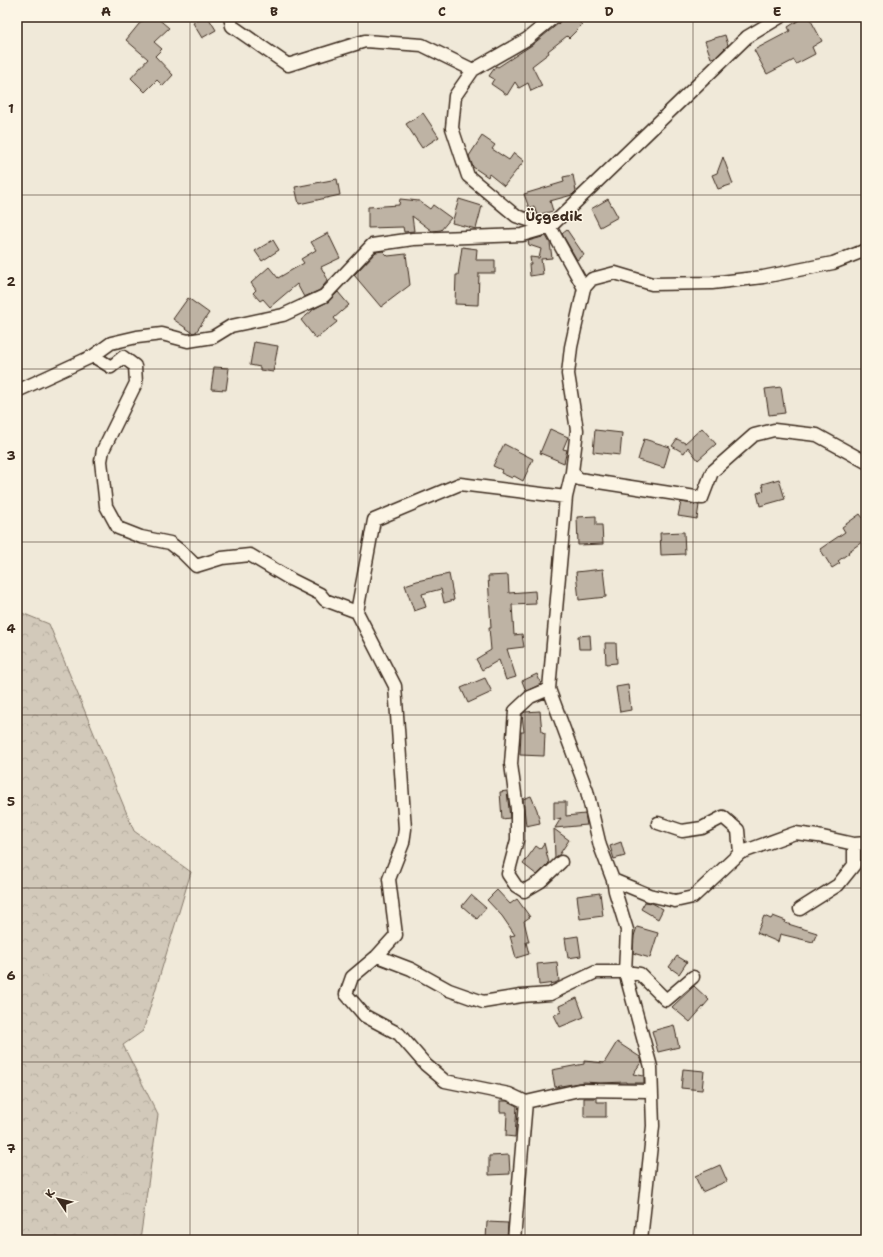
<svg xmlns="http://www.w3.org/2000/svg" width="883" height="1257" viewBox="0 0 883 1257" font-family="'Shantell Sans',sans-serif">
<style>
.forest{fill:url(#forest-crowns);stroke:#867a6c}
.building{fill:#beb3a4;stroke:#3b2a1e}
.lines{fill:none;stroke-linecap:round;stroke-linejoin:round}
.minor-casing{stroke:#3b2a1e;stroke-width:15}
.minor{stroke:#fcf5e5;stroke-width:12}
.grid{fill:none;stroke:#3b2a1e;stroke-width:1;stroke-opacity:0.55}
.labels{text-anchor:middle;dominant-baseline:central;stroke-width:3;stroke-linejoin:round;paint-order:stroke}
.quarter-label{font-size:14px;font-weight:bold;fill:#3b2a1e;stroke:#fcf5e5}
.neatline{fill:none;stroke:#3b2a1e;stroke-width:1.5}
.grid-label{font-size:13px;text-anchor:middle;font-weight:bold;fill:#3b2a1e}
</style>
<defs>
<pattern id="forest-crowns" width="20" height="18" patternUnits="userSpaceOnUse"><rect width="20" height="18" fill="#d2c9ba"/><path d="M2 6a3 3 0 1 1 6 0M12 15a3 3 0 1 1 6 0" fill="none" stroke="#b5ad9f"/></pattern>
</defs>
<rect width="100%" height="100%" fill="#f0e9d9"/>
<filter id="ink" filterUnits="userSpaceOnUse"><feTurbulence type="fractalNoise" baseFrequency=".025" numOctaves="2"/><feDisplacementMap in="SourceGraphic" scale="8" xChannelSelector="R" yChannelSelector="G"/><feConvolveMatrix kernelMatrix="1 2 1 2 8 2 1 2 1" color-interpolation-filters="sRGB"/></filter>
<g filter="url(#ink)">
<path class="forest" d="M17,611L49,624L134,831L191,872L143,1031L123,1045L158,1115L140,1240H17Z"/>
<path class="building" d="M148,17H156L169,28L154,42L162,49L155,56L173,75L163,86L157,80L145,92L131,78L148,59L126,40L139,24Z
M203,17H208L216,30L202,38L193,23Z
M562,17H574L582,25L569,38L567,36L548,51L549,53L532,66L542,86L531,91L528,83L519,88L515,82L507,95L491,84L494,79L489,76L496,66L498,67L532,45L559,23Z
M804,17H809L822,41L812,47L815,54L796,64L794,60L767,74L754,50L790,31L788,27Z
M725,35L728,45L716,57L711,58L705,41Z
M423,113L439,137L422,148L406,124Z
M482,136L495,145L492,149L509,160L514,153L524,161L504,186L489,174L488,177L473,167L469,156Z
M723,157L733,184L718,189L712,175L717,173Z
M573,175L576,191L572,195L550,201L553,211L537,215L534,206L529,208L524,194L564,182L563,177Z
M337,179L340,195L299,204L295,187Z
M400,199L419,201L430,209L433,205L451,218L441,230L432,231L412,216L414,231L404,232L403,227L368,228V207L399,205Z
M459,199L482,206L476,229L452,223Z
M608,199L618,217L600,227L591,209Z
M567,230L584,255L577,260L562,234Z
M328,233L340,258L321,267L328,280L320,290L304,297L297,284L270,307L263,299L260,301L253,293L256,290L251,283L269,267L278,278L304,263L301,259L316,250L311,242Z
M546,236L550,243L552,258L541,259L543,274L530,276L529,264H531L530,257L539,258L541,249L529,245L528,241Z
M273,240L279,250L262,261L255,251Z
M462,247L477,249L476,260H495V273H479L478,305L455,304L456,275H458Z
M383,251L388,256L406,254L410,285L381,307L354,275L376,252Z
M338,292L349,305L334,318L337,322L316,339L301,320L312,311V310L329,301Z
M188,298L209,313L196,332L193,333L173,319Z
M254,342L278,346L273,372L260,370V367L250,365Z
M214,367L229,368L226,390L211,389Z
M781,387L785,413L769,415L765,389Z
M702,428L716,444L698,460L688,447L684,453L672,446L677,439L685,443Z
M550,429L568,437L563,449L567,450L564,463L540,453Z
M595,430L622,433L620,455L593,452Z
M644,439L670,447L664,468L638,460Z
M504,444L533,459L523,481L514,476L512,478L501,473L502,470L493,466Z
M779,479L785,499L760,506L757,493L764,491L762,484Z
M681,502L699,505L697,519L678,516Z
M860,514L866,522V539L848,552L849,553L838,561L840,563L832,568L820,549L845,532L842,527Z
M596,516V525H602L603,544L578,545L577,517Z
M684,532L685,554L661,555L660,533Z
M603,569L606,597L579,600L576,572Z
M449,574L454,600L444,603L441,589L422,594L426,607L414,611L405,585L417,581Z
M508,575L509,593L535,591L536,604L512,605L514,635L522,634L524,647L507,649L516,677L506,680L499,660L482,670L476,659L491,650L489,628H491L488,576Z
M590,635L591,649H579L578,636Z
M605,643H616L617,663L606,664Z
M537,674L541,684L526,691L522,681Z
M485,678L492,692L468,703L461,688Z
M628,685L631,710L620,712L616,687Z
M540,711L542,732L545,733L544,756L520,755L521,732H524L522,714L525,712Z
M507,791L510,818L502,819L500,792Z
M531,796L537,810L540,823L526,826L523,799Z
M554,802H566V816L585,814L587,825L555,828L561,818L554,820Z
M554,829L569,840L559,855L555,858Z
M621,842L625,856L614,859L610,846Z
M544,843L549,863L537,875L523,864L536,846L540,849Z
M497,890L510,904L517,899L530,917L524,921L529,942H526L529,954L516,958L510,936L515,935L502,916L487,900Z
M600,893L603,916L580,919L577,896Z
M471,895L486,908L477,919L462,906Z
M645,902L652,903L663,909L658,919L641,909Z
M764,916L771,919L773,916L786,921L785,923L817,933L813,942L780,934L778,942L757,933Z
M637,927L658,933L650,958L633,953L634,936Z
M578,936L581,956L568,958L565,938Z
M677,956L687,962L679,974L669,967Z
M557,962L559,981L555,983L539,985L537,964Z
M694,986L709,1000L690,1022L672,1007Z
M577,998L584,1017L560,1027L554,1015L561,1012L559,1006Z
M674,1025L679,1047L658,1052L652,1031Z
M617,1042L640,1057L642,1061L633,1074L644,1076V1083H626V1082L600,1083L584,1082L555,1087L552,1070L584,1064V1061L604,1063Z
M683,1069L704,1071L702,1090L681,1088Z
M584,1098H597V1102H606V1117H584Z
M500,1101H507L517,1106L515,1137L506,1136L507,1112H500Z
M509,1155L510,1174L489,1175V1156Z
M720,1165L727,1181L702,1192L695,1176Z
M487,1222L508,1223L507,1240H486Z"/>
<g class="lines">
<defs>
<path id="minor" d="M230,17L232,26L288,65L365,41L422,45L473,70
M554,17L527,39L473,70L455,96L452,128L468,176L516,216L550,227L584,288
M93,356L111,343L137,337L162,334L188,341L213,337L231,326L283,315L324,296L372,245L413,239L522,235L550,227L747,37L780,17
M17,391L93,356L111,367L123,357L135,366L136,383L103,450L101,461L106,506L118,528L141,537L170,543L183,553L196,566L222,558L250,555L292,580L320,594L325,600L357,612
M572,472L579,479L702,498L712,472L754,435L774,430L817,435L866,462
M566,497L572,472L577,430L568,374L571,347L584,288L592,279L615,273L652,284L712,283L763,277L833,263L866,250
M549,689L530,697L515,711L511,764L517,809V840L508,874L516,886L524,891L541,881L561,862
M658,823L682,831L702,828L723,817L738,830L740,853
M613,880L649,895L675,901L693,897L740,853L795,833L818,836L854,844L866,843
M800,909L838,885L854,865V844
M377,956L411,969L449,990L483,1002L521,996L550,994L596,972H625L640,974L666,1000L693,977
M514,1240L526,1102
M641,1240L653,1126L651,1067L625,972L627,930L615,891L613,880L600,846L587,791L549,689L566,497L460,484L374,520L357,612L395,686L405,829L403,843L389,879L396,935L377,956L352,977L346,994L365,1016L399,1034L426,1065L445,1081L509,1094L526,1102L579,1090L651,1091"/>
</defs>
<use href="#minor" class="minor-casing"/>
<use href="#minor" class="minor"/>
</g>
</g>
<path class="grid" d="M190,17V1240M358,17V1240M525,17V1240M693,17V1240M17,195H866M17,369H866M17,542H866M17,715H866M17,888H866M17,1062H866"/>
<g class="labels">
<g class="quarter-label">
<text x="554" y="216">Üçgedik</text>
</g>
</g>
<rect width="883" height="1257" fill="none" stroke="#fcf5e5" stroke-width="44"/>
<g transform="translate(58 1199) rotate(305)" stroke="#fcf5e5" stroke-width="3" paint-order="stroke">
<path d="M0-3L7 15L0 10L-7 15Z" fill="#3b2a1e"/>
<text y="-6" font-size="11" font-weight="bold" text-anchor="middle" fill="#3b2a1e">K</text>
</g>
<rect x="22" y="22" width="839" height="1213" class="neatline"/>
<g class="grid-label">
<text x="106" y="16">A</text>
<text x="274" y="16">B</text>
<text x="442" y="16">C</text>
<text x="609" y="16">D</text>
<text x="777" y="16">E</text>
<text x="11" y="113">1</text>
<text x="11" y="286">2</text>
<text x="11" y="460">3</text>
<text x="11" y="633">4</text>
<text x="11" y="806">5</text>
<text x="11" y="980">6</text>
<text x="11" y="1153">7</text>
</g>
</svg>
